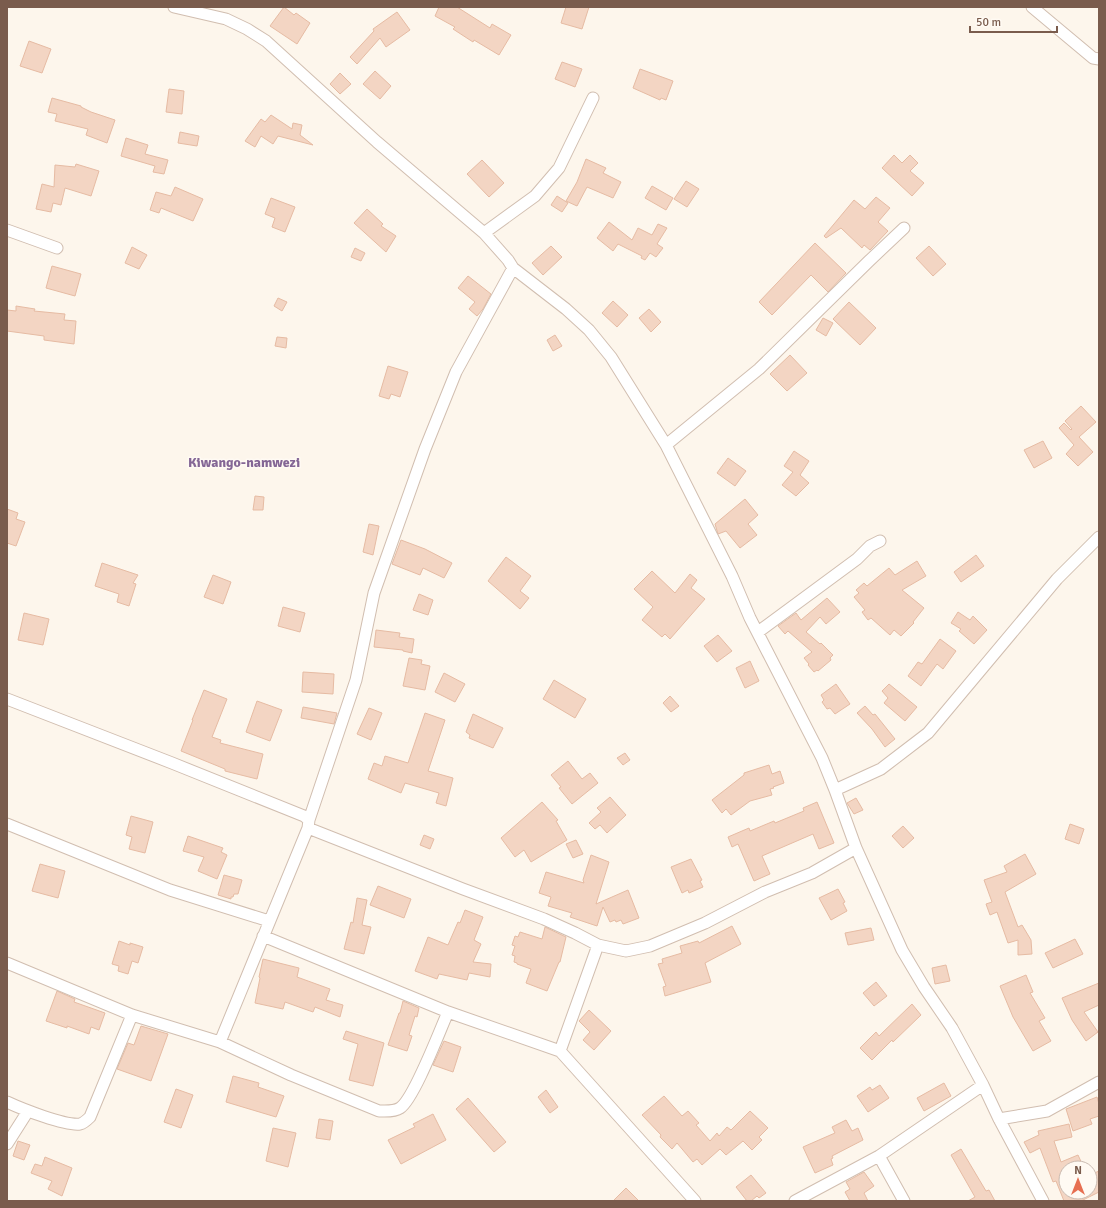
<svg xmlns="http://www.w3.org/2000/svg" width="1106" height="1208" viewBox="0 0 1106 1208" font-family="Signika,sans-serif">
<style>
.building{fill:#f3d5c3;stroke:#e6bba3}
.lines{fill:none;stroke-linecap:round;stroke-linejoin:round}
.minor-casing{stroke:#d1beb0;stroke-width:13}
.minor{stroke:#fff;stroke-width:11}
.labels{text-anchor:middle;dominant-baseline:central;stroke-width:3;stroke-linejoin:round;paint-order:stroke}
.quarter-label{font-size:14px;font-weight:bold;fill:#846695;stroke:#fffaf3}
</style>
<rect width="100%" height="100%" fill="#fdf6ec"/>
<path class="building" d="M284,7L294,15L296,13L310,23L297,44L270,26Z
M439,7H457L490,28L492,24L511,35L499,55L474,40L473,42L453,29L455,27L435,16Z
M566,7H589L582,29L561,23Z
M397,12L410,30L386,47L380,38L357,64L350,57L374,31L373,29Z
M29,41L51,49L42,73L20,66Z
M562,62L582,69L575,87L555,79Z
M640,69L673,81L666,100L661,98L660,100L633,88Z
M375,71L391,86L380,99L363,84Z
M340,73L351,84L340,94L330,84Z
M169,89L184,91L182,114L166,112Z
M52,98L81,106V107L91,112L115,120L107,143L86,135L88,129L55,121L57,114L48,112Z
M271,115L292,129L293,123L302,125L300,135L313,145L278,136L273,144L261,136L255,147L245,141L261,119L265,122Z
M180,132L199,136L197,146L178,143Z
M126,138L148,145L145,154L168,160L164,174L153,172L155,166L121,156Z
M894,155L902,163L910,155L918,163L910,171L924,183L912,196L882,168Z
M586,159L606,168L603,173L621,182L613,198L587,187L577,206L566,201L577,182Z
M482,160L504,183L489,197L467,174Z
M76,164L99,171L91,196L65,188L61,205L53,203L51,212L36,209L42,184L54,187L55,165L75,167Z
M686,181L699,189L687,207L674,199Z
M652,186L673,198L666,210L645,198Z
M175,187L203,199L193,221L161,208L159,213L150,210L156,192L171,196Z
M557,196L568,203L562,212L551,205Z
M876,197L890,208L878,222L888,231L870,250L864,245L862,248L841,228L826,238L824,236L854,200L865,209Z
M271,198L295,207L285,232L272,227L275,218L265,214Z
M367,209L383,224L381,226L396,236L386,252L354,223Z
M609,222L632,240L638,228L652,235L658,224L667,228L657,244L663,248L656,257L650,253L645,260L641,258L642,256L618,244L613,251L597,238Z
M815,243L846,273L828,292L811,275L772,315L759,302Z
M551,246L562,257L543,275L532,263Z
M929,246L946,264L933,276L916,258Z
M132,247L147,255L139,269L125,263Z
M355,248L365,253L361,261L351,257Z
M52,266L81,274L75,296L46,288Z
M468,276L491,294L483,309L477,316L469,309L475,302L458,288Z
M278,298L287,302L282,311L274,306Z
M613,301L628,315L617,327L602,313Z
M849,302L876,328L860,345L833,319Z
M16,306L35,309L34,311L65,314L64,320L76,321L74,344L44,340V336L7,331V310L16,311Z
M649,309L661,322L651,332L639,318Z
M823,318L833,323L826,336L816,330Z
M555,335L562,346L553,351L547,340Z
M277,337L287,338L286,348L275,346Z
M790,355L807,373L787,391L770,374Z
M388,366L408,372L400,397L391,394L389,399L379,396Z
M1081,406L1096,422L1079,437L1093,452L1078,466L1066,454L1074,445L1059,428L1064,423L1071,430L1072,429L1065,421Z
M1043,441L1052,458L1034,468L1024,450Z
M794,451L809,461L800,475L809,483L796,496L782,485L793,472L784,466Z
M728,458L746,471L735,486L717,473Z
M255,496L264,497L263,510H253Z
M745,499L758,515L748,524L757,535L740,548L726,531L718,534L715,524Z
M7,509L18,513L16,519L25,522L16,546L7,543Z
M369,524L379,526L373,555L363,552Z
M401,540L425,549L452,563L444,578L423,568L420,575L392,564Z
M976,555L984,566L961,582L954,572Z
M506,557L531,576L520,591L529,598L520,609L488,581Z
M917,561L926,576L902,590L924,608L913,622L914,623L901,636L894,630L890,635L871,618L868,620L862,612L865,610L854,597L859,593L856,590L864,583L867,586L889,568L895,575Z
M102,563L138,575L133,583L136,584L129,606L117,602L119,594L95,586Z
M652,571L675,593L690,574L697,580L691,588L705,599L670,639L665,634L662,637L642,620L653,607L634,589Z
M213,575L231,582L223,604L204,597Z
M419,594L433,600L428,615L413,610Z
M827,598L840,612L826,624L820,617L806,632L820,644L821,643L833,655L830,658L831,660L818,671L817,670L814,672L808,665L809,664L804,658L812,652L788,631L785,634L778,626L796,613L801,620Z
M283,607L305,613L300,632L278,626Z
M958,612L970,620L973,616L987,630L974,644L959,631L961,629L951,623Z
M24,613L49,619L43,645L18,640Z
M376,630L400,633L399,637L414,639L412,653L403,651V650L374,647Z
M718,635L732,651L717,662L704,646Z
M940,639L956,651L943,669L937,664L921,686L908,676L918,662L922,664Z
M409,658L422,660L421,664L430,666L425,690L403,686Z
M750,661L759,681L745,688L736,668Z
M303,672L334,674L333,694L302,692Z
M444,673L465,684L455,702L435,692Z
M554,680L586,699L575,718L543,699Z
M836,684L850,704L835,714L830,708L827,709L822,702L824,700L821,695Z
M889,684L917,707L905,721L884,703L888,698L882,691Z
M204,690L227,699L212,737L221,740L220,743L263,754L257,779L225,771V769L181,751L193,720H192Z
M670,696L679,706L671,712L663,703Z
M257,701L282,710L270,741L246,732Z
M865,706L873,715L875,714L895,739L885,747L872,729L857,713Z
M303,707L337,713L334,724L301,718Z
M369,708L382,713L371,740L357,734Z
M425,713L445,720L428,771L453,778L446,806L436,803L439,793L405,783L401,793L368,779L374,763L382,766L385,756L408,763Z
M473,714L503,728L493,748L469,738L470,735L466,732Z
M625,753L630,760L623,765L617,758Z
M568,761L582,779L590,773L598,783L572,804L559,788L561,787L551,775Z
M769,765L772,774L780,771L784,783L773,787L774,788L770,789L772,795L750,801L731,815L726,809L722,813L712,800L744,775V773Z
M610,797L626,815L607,833L600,825L595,829L589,823L601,812L597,808Z
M856,798L863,810L854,814L847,803Z
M542,802L558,820L556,821L567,840L531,862L524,850L515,857L501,838Z
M817,802L834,843L819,849L813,834L762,856L770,874L754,881L738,844L732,847L728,837L749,828L750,831L774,821L775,823L804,811L803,808Z
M131,816L153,822L145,853L129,849L132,837L126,835Z
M1070,824L1084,829L1079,844L1065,839Z
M903,826L914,838L903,848L892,836Z
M424,835L434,839L430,849L420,845Z
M188,836L223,848L221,852L227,855L217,879L198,871L204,857L183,851Z
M576,840L583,854L573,858L566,844Z
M1025,854L1036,874L1005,892L1018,927L1022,925L1031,940L1032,954L1018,955V940L1008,943L997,912L990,915L986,904L992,902L984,880L1007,872L1004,866Z
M591,855L609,862L596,904L628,890L639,918L623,924L621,920L616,922L615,920L610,922L603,907L597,926L570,917L572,913L548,906L551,897L539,893L546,872L584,883L583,880Z
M691,859L702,880L700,881L703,887L689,893L688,890L682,893L671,867Z
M40,864L65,871L58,898L32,891Z
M224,875L242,880L238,894H234L233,897H231V899L218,895Z
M378,886L411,899L404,918L370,905Z
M838,889L845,902L843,903L847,911L831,920L819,898Z
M357,898L367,900L362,925L371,927L364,954L344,949L351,922L353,923Z
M465,910L483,917L474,940L481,944L473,962L491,964L490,977L469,973L467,980L439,974L437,979L415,971L428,937L448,945L458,922L460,923Z
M732,926L741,944L705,963L711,982L665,996L663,987L666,986L658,964L663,963L662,959L682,953L680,946L698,941L699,943Z
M545,927L566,937L560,962H559L547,991L526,983L531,969L517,964V963L514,962L515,956L512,955L515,946L512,945L515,936L518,937L520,932L542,939Z
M871,928L874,940L848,945L845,933Z
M1075,939L1083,954L1053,968L1045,953Z
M119,941L130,945V943L143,947L138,963L132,961L128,974L118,971L119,966L112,964Z
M263,959L299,968L297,977L330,989L326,1000L343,1005L340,1017L315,1007L313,1012L285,1002L283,1009L255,1003L260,978L259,977Z
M946,965L950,981L935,984L932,968Z
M1026,975L1033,992L1030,993L1045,1018L1039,1021L1051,1041L1033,1051L1013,1017L1000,986Z
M876,982L887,996L874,1006L863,993Z
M1099,983V1005L1084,1012L1098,1032L1086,1041L1072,1020L1062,998Z
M57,991L75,999L74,1002L105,1013L99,1030L91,1027L89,1034L67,1026V1028L46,1021Z
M403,1001L419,1008L417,1017L415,1016L409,1035L412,1036L407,1051L388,1045L399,1013H400Z
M912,1004L921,1015L893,1042L892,1040L872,1060L860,1048L876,1032L879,1036Z
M589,1010L611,1031L594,1050L583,1040L590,1032L579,1021Z
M141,1026L168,1034L151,1081L117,1069L128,1043L134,1045Z
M346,1031L384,1043L373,1086L349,1080L358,1044L343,1039Z
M444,1041L461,1047L453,1072L433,1065Z
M233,1076L259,1083L258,1087L284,1096L276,1117L226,1102Z
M944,1083L951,1096L924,1111L917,1098Z
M880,1085L889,1098L868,1112L857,1096L870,1087L872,1090Z
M176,1089L193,1095L181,1128L164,1122Z
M546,1090L558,1107L550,1113L538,1097Z
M664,1096L682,1116L688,1111L699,1123L696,1125L710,1141L717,1133L719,1136L727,1127L731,1130L750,1111L768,1128L759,1137L762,1140L752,1150L743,1141L726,1155L720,1149L702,1165L697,1159L693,1162L677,1143L672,1149L660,1137L661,1135L642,1115Z
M1097,1097L1099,1104V1116L1090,1119L1092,1124L1073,1131L1066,1109Z
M468,1098L506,1142L494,1152L456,1109Z
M433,1114L446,1140L401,1164L388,1140L415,1127L413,1124Z
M319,1119L333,1121L330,1140L316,1138Z
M846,1120L852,1131L858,1128L863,1140L832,1156L833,1158L831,1159L833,1165L815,1173L803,1147L835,1133L832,1127Z
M1069,1124L1072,1137L1054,1141L1061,1162L1078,1155L1084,1168H1066V1192H1090V1175L1099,1171V1192L1081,1201H1064L1056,1181L1053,1182L1040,1148L1030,1153L1024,1142L1039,1135L1038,1131Z
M273,1128L296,1133L288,1167L266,1161Z
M18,1141L30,1145L24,1160L13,1156Z
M961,1149L986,1191L989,1190L995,1201H968L975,1197L951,1155Z
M45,1157L72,1168L62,1196L48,1189L52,1181L31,1173L35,1164L42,1166Z
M864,1172L874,1186L864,1193L868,1201H850L845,1192L850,1189L846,1182Z
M751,1175L766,1193L759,1198L757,1196L751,1201H747L736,1187Z
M626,1188L639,1201H613Z"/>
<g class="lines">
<defs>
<path id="minor" d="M174,7L226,19L247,29L266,41L377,142L484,233L508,260L513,268L566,309L589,330L611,357L666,445L732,576L750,618L822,758L835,790L856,848L902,950L924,987L952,1028L983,1085L999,1119L1043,1201
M1032,7L1093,58L1099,59
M7,230L57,248
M484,233L535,196L559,168L593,98
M666,445L759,369L869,261L904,228
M758,632L857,559L870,546L880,541
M7,699L172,763L304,816L309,820L308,828L220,1042
M835,790L881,769L928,733L1057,579L1099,537
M309,820L356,680L374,593L425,449L456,372L513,268
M7,824L170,890L269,921
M308,828L463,889L544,919L575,933L598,945L626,951L650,946L705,923L765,892L812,873L856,848
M263,936L448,1012L560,1051L695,1201
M7,963L132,1015L220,1042L291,1075L379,1111C386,1111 394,1112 400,1108C414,1099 440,1030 448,1012
M560,1051L598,945
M7,1102C22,1109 65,1126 80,1124C84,1123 87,1120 90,1117L132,1015
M999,1119L1047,1111L1099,1082
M7,1144L28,1111
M879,1156L904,1201
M795,1201L879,1156L983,1085"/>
</defs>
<use href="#minor" class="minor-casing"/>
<use href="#minor" class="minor"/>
</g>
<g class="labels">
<g class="quarter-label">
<text x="244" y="462">Kiwango-namwezi</text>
</g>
</g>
<rect width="1106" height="1208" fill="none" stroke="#7a5c4d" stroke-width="16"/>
<g transform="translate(1078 1180)"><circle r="19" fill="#fffaf3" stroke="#cabbb1"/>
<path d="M0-3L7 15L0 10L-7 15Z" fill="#e76f51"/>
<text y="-6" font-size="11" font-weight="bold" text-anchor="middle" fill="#7a5c4d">N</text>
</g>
<path d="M970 26v6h87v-6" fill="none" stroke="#7a5c4d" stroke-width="2"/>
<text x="976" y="26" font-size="12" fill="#7a5c4d" stroke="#fffaf3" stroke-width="3" paint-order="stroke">50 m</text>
</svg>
